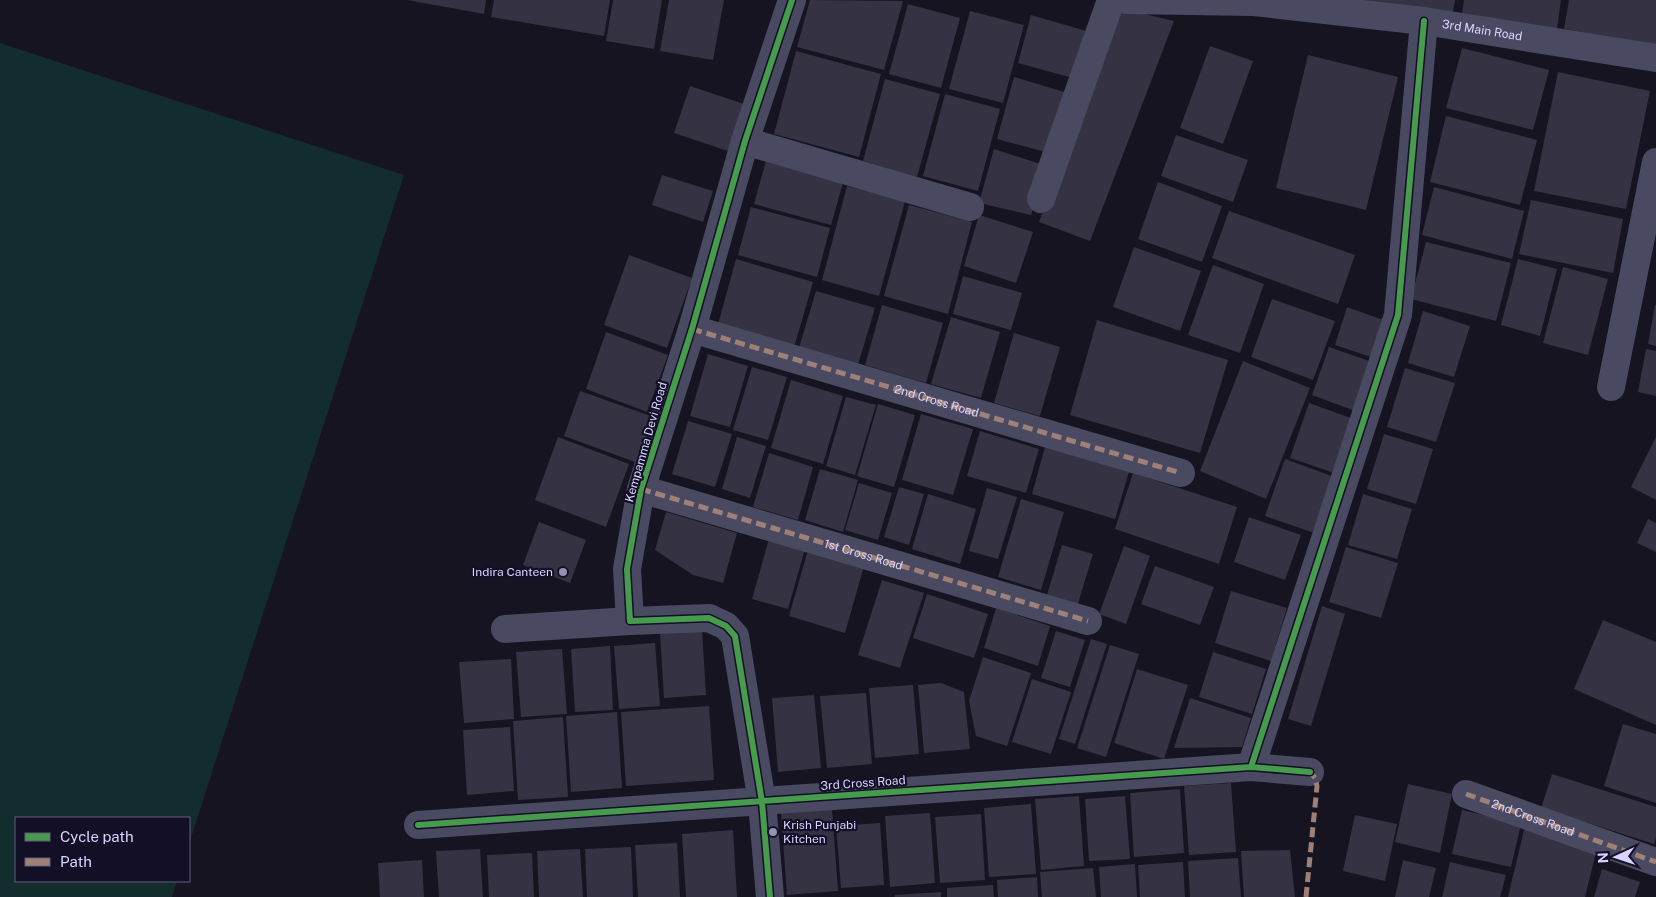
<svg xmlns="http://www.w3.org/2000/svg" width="1656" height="897" viewBox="0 0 1656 897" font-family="'Public Sans',sans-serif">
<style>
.green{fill:#132c2d}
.building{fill:#343243}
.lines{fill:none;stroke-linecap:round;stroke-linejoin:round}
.minor{stroke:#4a4962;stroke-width:28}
.quiet{stroke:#9e8076;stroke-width:5;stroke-dasharray:10 5;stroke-linecap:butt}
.cycleway-casing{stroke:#130f26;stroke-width:9}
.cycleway{stroke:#469c4c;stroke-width:6}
.poi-dot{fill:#9591b1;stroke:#130f26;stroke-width:2}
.labels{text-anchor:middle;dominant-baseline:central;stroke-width:4.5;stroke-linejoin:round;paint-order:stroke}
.street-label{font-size:12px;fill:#d9d4ff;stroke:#130f26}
.poi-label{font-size:12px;fill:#d9d4ff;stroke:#130f26;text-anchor:end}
</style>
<rect width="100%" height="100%" fill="#161421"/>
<path class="green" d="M0,43L404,175L189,844V818H16V881H177L172,897H0Z"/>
<path class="building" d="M407,0H486L484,14Z
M494,0H610L604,36L491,17Z
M613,0H662L654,49L606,41Z
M669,0H724L713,60L660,51Z
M810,0L903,1L884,70L797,47Z
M1357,0H1455L1451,22Z
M1464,0H1561L1557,29L1462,13Z
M1569,0H1656V45L1564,29Z
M908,4L960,18L941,88L889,74Z
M1114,7L1174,21L1090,241L1039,222Z
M970,11L1024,25L1003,103L949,89Z
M1031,15L1093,33L1080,80L1018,63Z
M1210,46L1253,61L1223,144L1180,128Z
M1462,48L1549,70L1533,130L1446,108Z
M796,51L881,74L859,157L774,134Z
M1308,55L1398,77L1366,210L1276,188Z
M1558,72L1650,91L1626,209L1534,191Z
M1014,77L1071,94L1053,154L997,139Z
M885,79L940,94L917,177L863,161Z
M690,86L744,104L728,151L674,133Z
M945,94L1000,109L978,191L923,176Z
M1446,116L1537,140L1520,205L1430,182Z
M1176,135L1248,160L1233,202L1161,176Z
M994,149L1047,166L1031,215L979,203Z
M767,157L844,179L831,225L754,204Z
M662,175L713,191L703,222L652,205Z
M1158,182L1222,206L1202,262L1138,239Z
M847,186L905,201L879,296L822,280Z
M1434,187L1524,211L1512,259L1422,235Z
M1531,200L1623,219L1613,273L1519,254Z
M909,205L972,222L948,314L884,296Z
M751,207L830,228L817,277L738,255Z
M1229,211L1355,255L1338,304L1212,258Z
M979,215L1033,232L1016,283L964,266Z
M1426,242L1511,263L1496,321L1411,299Z
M1134,247L1201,271L1180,331L1113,307Z
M629,255L692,278L667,348L604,325Z
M736,259L813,282L793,351L717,328Z
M1518,259L1557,269L1540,336L1501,325Z
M1213,265L1264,284L1240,353L1188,335Z
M1563,267L1608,279L1588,355L1543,343Z
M963,276L1022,293L1011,330L953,314Z
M816,291L875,308L857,368L798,351Z
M1272,299L1335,321L1313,380L1251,357Z
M882,305L943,323L926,383L865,365Z
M1655,305H1656V346L1648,344Z
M1347,307L1389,322L1377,359L1335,345Z
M1423,311L1470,326L1454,377L1408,363Z
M951,317L1000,332L981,398L931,384Z
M1097,320L1228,360L1200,453L1070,415Z
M606,332L668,355L647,412L586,389Z
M1014,333L1060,347L1040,416L994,403Z
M1329,347L1375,363L1358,412L1312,395Z
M1646,349L1656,351V396L1638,392Z
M708,354L748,366L730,427L690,416Z
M1243,361L1310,388L1266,499L1200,471Z
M752,367L787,377L768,440L733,430Z
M1405,368L1455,383L1436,442L1387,427Z
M791,380L843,396L823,464L771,448Z
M580,391L651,416L635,462L564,436Z
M846,397L876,405L855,475L826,466Z
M1309,403L1359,421L1340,475L1290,458Z
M878,404L915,415L894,487L857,476Z
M921,414L973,429L953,495L902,480Z
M688,421L732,434L715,487L672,474Z
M980,431L1039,449L1026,493L967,476Z
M1384,434L1433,449L1416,504L1367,489Z
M558,437L629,464L606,527L535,500Z
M737,437L766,446L750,498L722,489Z
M1656,437V500L1631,487Z
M1045,447L1129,472L1115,519L1032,494Z
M769,453L813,467L798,520L753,507Z
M1285,459L1340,479L1320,535L1265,516Z
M820,469L858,480L843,532L805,520Z
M1133,473L1237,507L1219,564L1115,529Z
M859,483L892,493L878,540L845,530Z
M899,487L924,494L909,545L884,537Z
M987,488L1017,497L998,559L969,551Z
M928,494L976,509L960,564L912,549Z
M1363,494L1412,509L1397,559L1348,545Z
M1021,499L1064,512L1041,590L998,577Z
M666,512L737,533L723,583L693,575L655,550Z
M1249,517L1301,535L1285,580L1234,562Z
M1648,519L1656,523V552L1637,543Z
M539,522L586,540L570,583L523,565Z
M769,539L805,549L788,609L752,599Z
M1062,545L1093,554L1077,607L1046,598Z
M1124,546L1150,556L1126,624L1099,614Z
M1346,547L1398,563L1381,618L1329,602Z
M808,550L864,566L845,633L789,616Z
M1155,566L1214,587L1200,625L1141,604Z
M882,580L924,593L900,668L858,655Z
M1231,591L1287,608L1271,661L1215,643Z
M927,594L988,614L974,658L913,638Z
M1322,606L1345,614L1311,726L1288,719Z
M996,608L1050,626L1038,666L984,648Z
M1603,620L1656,642V725L1574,689Z
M702,630L706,695L664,698L660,633Z
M1056,631L1085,640L1070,687L1041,678Z
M1091,639L1107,644L1075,744L1059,739Z
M655,643L660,706L619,709L614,646Z
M1110,645L1139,654L1106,757L1077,748Z
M610,646L613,710L575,712L571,649Z
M562,649L567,714L521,717L516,652Z
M1213,652L1266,669L1252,714L1199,697Z
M983,657L1031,673L1007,746L976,736L969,701Z
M511,659L514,719L464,723L459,662Z
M1137,669L1188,685L1164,759L1114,743Z
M1032,679L1071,692L1051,754L1012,742Z
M941,683L964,692L970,749L924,753L918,685Z
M913,685L919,754L875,758L869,688Z
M866,693L872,764L827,768L820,696Z
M814,695L821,768L778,772L772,698Z
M1190,698L1251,718L1242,747L1174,748Z
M709,706L714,780L626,786L621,712Z
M617,712L622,788L571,792L566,716Z
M563,717L568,797L518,800L513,721Z
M1623,724L1656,734V803L1604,786Z
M510,727L514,791L467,795L463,730Z
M1552,774L1656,807V838L1654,844L1541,808Z
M1231,783L1236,852L1189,855L1184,786Z
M1408,784L1452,794L1440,853L1395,842Z
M1180,789L1184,853L1134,857L1130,793Z
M1079,796L1084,866L1041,870L1035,799Z
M1125,796L1130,859L1089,861L1085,799Z
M1031,804L1036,874L989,877L984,808Z
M832,809L838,891L787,895L781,813Z
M1462,810L1521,824L1511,867L1452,854Z
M930,813L935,883L890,887L885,816Z
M981,814L985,880L940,883L935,817Z
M1355,815L1397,824L1385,881L1343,871Z
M880,823L884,885L841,888L836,826Z
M733,830L737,897H686L682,834Z
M1524,830L1597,848L1585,897H1508Z
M677,843L680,897H638L635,845Z
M631,847L633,897H587L585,849Z
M480,849L483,897H439L436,851Z
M580,849L583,897H539L537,851Z
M1290,850L1295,897H1244L1241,851Z
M532,853L534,897H489L487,855Z
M1238,858L1241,897H1190L1188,861Z
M422,860L424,897H380L378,863Z
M1403,860L1436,868L1429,897H1395Z
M1183,862L1185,897H1140L1138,865Z
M1450,862L1506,875L1500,897H1442Z
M1135,864L1137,897H1101L1099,867Z
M1093,868L1096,897H1042L1040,872Z
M1602,869L1640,882L1635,897H1594Z
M1037,877L1038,897H998L997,880Z
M993,885L994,897H947V888Z
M941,892V897H895L894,895Z"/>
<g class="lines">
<g class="minor">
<path id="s1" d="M1126,0L1254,2L1424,21L1656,58"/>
<path d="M745,141L970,207"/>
<path d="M1041,199L1111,0"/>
<path id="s2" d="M692,329L1181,473"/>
<path d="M1611,387L1656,162"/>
<path id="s3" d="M641,489L1088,621"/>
<path d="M505,629L630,621"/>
<path d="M1251,767L1398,315L1424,21"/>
<path id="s4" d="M1466,794L1656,862"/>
<path d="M418,825L1251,767L1310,772"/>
<path d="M770,897L762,802L735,636L726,626L709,618L630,621L627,569L641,489L692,329L745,141L792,0"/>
</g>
<path class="quiet" d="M692,329L1181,473
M641,489L1088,621
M1466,794L1656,862
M1306,897L1317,786L1315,778L1310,772"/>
<defs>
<path id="cycleway" d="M1251,767L1398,315L1424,21
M418,825L1251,767L1310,772
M770,897L762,802L735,636L726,626L709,618L630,621L627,569L641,489L692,329L745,141L792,0"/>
</defs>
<use href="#cycleway" class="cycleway-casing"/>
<use href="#cycleway" class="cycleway"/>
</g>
<g class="poi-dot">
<circle cx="563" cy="572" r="5"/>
<circle cx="773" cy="832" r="5"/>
</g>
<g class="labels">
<g class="street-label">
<text stroke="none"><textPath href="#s1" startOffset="358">3rd Main Road</textPath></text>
<text stroke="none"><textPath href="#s2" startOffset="255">2nd Cross Road</textPath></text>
<text transform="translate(646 442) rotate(-74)">Kempamma Devi Road</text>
<text stroke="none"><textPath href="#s3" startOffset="232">1st Cross Road</textPath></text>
<text transform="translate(863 783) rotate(-4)">3rd Cross Road</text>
<text stroke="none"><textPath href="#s4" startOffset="71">2nd Cross Road</textPath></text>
</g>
<g class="poi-label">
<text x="553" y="572">Indira Canteen</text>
<text x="783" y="825" text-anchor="start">Krish Punjabi<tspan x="783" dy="14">Kitchen</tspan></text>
</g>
</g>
<rect x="15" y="817" width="175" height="65" fill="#130f26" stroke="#625e7d"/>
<rect x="25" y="833" width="25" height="8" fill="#469c4c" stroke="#625e7d"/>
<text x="60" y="842" font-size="15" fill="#d9d4ff">Cycle path</text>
<rect x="25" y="858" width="25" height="8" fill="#9e8076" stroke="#625e7d"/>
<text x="60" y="867" font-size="15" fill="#d9d4ff">Path</text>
<g transform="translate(1616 857) rotate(267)" stroke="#130f26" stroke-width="4" paint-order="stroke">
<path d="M0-4L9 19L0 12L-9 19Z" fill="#d9d4ff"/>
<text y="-8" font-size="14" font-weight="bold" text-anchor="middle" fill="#d9d4ff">N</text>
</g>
</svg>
